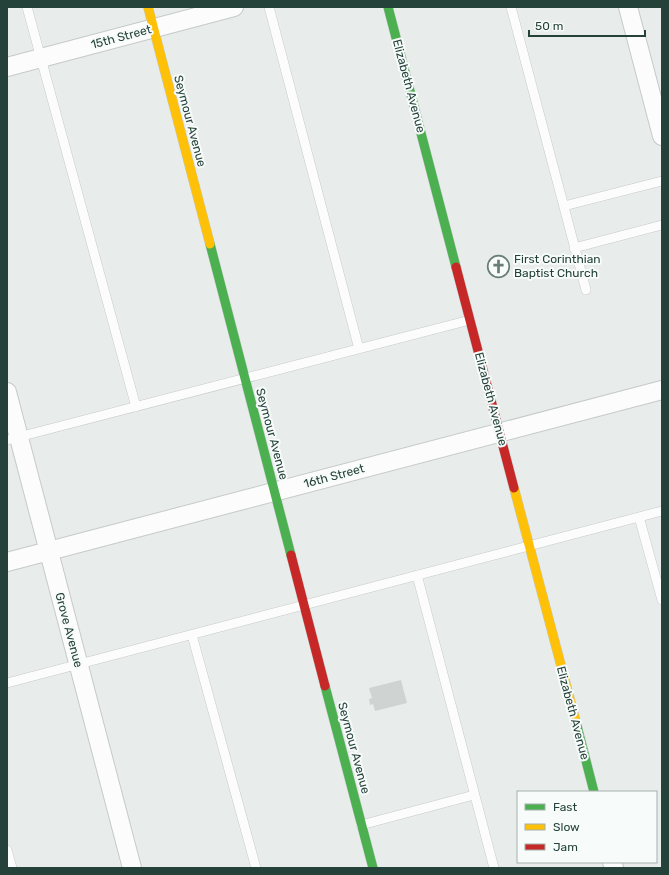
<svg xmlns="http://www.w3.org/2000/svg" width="669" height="875" viewBox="0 0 669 875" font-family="Rubik,sans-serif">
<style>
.building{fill:#cfd4d2}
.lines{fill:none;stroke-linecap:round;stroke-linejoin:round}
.lane-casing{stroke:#c5cac8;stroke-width:10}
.street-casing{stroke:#c5cac8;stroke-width:20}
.fast-casing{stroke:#c3cbc8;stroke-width:10}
.slow-casing{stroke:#c3cbc8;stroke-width:10}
.jam-casing{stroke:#c3cbc8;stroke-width:10}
.lane{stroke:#fcfcfc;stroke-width:9}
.street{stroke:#fcfcfc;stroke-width:18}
.fast{stroke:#4caf50;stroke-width:9}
.slow{stroke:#ffc107;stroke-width:9}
.jam{stroke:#c62828;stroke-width:9}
.labels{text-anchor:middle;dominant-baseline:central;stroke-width:4;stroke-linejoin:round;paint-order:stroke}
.street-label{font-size:12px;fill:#24423a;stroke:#f7fbf9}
.poi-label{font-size:12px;fill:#24423a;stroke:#f7fbf9;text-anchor:start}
</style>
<rect width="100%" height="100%" fill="#e8edeb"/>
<path class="building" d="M401,680L407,703L375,711L373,704L370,705L369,699L372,698L369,688Z"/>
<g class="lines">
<defs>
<path id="lane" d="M27,7L136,407
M269,7L359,349
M511,7L586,290
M564,206L662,181
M574,248L662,225
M7,440L470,320
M639,517L662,600
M417,575L494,868
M192,635L256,868
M7,683L662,511
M361,825L474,795
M7,850L12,868"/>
<path id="street" d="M628,7L662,136
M7,67L234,7
M7,392L132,868
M7,562L662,390
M612,862L614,868"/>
<path id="fast" d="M388,7L456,267
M210,244L291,555
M325,686L373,868
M576,722L594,792"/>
<path id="slow" d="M148,7L210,244
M514,488L576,722"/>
<path id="jam" d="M456,267L514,488
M291,555L325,686"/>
</defs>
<use href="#lane" class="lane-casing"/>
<use href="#street" class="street-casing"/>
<use href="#fast" class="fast-casing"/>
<use href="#slow" class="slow-casing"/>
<use href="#jam" class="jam-casing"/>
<use href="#lane" class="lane"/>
<use href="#street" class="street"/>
<use href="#fast" class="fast"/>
<use href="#slow" class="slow"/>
<use href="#jam" class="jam"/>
</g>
<defs>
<symbol id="church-ring" viewBox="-11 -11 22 22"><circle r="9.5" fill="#f7fbf9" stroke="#697e78" stroke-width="1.5"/><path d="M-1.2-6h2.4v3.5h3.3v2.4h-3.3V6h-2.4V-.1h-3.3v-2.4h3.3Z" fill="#697e78"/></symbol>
</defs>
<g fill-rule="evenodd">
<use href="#church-ring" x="486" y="254" width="25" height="25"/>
</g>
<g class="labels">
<g class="street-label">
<text transform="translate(121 37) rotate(-15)">15th Street</text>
<text transform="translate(409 86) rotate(75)">Elizabeth Avenue</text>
<text transform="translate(190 121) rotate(75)">Seymour Avenue</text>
<text transform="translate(491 399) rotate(75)">Elizabeth Avenue</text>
<text transform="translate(272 434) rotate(75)">Seymour Avenue</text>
<text transform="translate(334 476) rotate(-15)">16th Street</text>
<text transform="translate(69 630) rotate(75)">Grove Avenue</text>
<text transform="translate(573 713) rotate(75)">Elizabeth Avenue</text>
<text transform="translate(354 748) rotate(75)">Seymour Avenue</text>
</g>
<g class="poi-label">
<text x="514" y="259">First Corinthian<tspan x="514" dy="14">Baptist Church</tspan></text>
</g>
</g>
<rect width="669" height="875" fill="none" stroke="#24423a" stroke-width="16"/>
<rect x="517" y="791" width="140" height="72" fill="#f7fbf9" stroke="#a3b1ad"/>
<rect x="525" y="804" width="20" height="6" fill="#4caf50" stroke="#a3b1ad"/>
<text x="553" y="811" font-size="12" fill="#24423a">Fast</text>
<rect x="525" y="824" width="20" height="6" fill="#ffc107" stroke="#a3b1ad"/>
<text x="553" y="831" font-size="12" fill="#24423a">Slow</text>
<rect x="525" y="844" width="20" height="6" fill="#c62828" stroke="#a3b1ad"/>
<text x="553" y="851" font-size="12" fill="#24423a">Jam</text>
<path d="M529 30v6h116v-6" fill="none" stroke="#24423a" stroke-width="2"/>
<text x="535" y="30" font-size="12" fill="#24423a" stroke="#f7fbf9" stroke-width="3" paint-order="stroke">50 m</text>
</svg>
